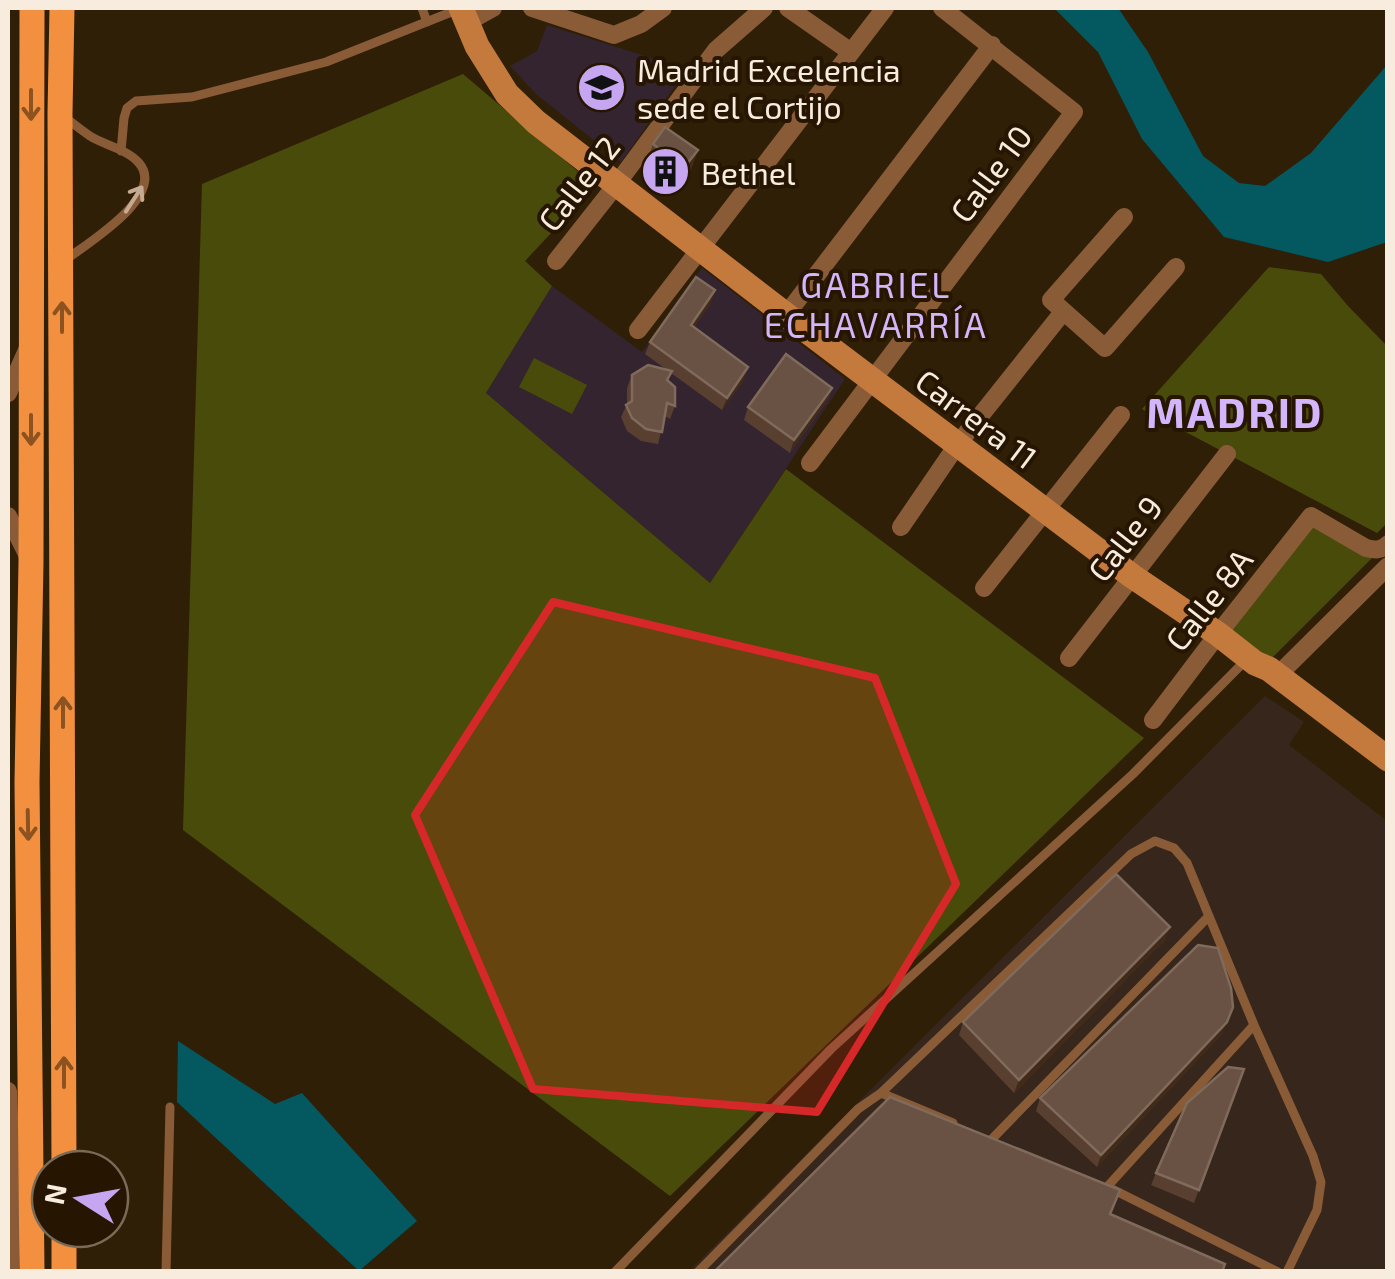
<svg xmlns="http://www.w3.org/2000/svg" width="1395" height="1279" viewBox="0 0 1395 1279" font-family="'Exo 2',sans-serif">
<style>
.industrial{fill:#36261c}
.education{fill:#34242f}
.green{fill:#494b0b}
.water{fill:#04585f}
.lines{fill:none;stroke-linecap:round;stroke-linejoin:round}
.lane{stroke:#8a5b37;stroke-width:9}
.street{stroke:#8a5b37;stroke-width:18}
.secondary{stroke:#c4793d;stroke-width:25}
.primary{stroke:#f2903f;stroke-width:25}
.wall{fill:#583f30}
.shaded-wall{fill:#412a18}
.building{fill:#695243;stroke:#7f6a5b;stroke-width:2.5}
.oneway{stroke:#8c5220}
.oneway2{stroke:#c6ab93}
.marked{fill:#d62828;fill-opacity:0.2;stroke:#d62828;stroke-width:8;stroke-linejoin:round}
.labels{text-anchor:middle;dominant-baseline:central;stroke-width:8;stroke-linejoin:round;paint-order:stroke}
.poi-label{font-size:32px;fill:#f7ecde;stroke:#261501;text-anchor:start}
.street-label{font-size:32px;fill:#f7ecde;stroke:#261501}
.neighbourhood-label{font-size:35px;letter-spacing:2.5px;fill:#d2b5fa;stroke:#261501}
.district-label{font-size:42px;font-weight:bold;letter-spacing:2.5px;fill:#d2b5fa;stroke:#261501}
</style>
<rect width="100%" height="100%" fill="#301f07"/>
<path class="industrial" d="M1265,696L1304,722L1289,745L1387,821V1271L688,1272Z"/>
<path class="education" d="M547,25L673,65L680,79L621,162L536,94L510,66L537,51Z
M702,268L845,379L710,583L486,393L552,286L642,352Z"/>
<path class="green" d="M463,74L595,186L525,261L552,286L486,393L710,583L786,469L1144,738L670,1196L183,830L202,184Z
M1269,267L1321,274L1348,306L1387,346V523L1377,533L1142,409Z
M534,358L587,385L572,414L519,387Z
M1316,520L1373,557L1270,660L1232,630Z"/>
<path class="water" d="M1054,8H1118L1148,52L1203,156L1239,183L1265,186L1311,153L1387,65V242L1328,262L1224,237L1142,139L1098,52Z
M178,1041L275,1104L302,1093L417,1221L359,1271L177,1102Z"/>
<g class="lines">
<path class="lane" d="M422,8L427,22
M121,151L124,118L127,108L136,101L192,97L326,62L459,9
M64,261C86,244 167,196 139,163C127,149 104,145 90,136C81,130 73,123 64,117
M881,1093L953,1123
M992,1139L1209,916
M1107,1187L1254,1025
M1110,1188L1278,1272
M166,1272L170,1107
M615,1272L831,1049L1133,774L1247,659
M698,1272L858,1109L881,1093L1131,854L1155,841L1174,848L1187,863L1254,1025L1313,1156L1321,1182L1317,1210L1287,1272"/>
<path class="street" d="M532,8L614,35L641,24L663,8
M788,8L851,52
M466,23L493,8
M1124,217L1051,300L1105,348L1176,267
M556,261L616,185L716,50L764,8
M786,315L992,45
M638,330L885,8
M8,393L28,348
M810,463L1074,112L942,8
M8,516L28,556
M901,527L957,445L1063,312
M984,588L1121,415
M1069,658L1227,454
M1278,675L1388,566
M1153,720L1218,634L1311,516L1366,548C1375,550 1381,551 1388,544
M8,1091L12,1193L10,1272"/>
<path class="secondary" d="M461,8L477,46L507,94L536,122L786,315L1132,576L1218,634L1255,663L1269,669L1388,759"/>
<path class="primary" d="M32,8L31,562L27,782L32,1272
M62,8L60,113L64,1169
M64,1272V1229"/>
</g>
<path class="wall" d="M653,144L698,150L689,175L674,194L644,169Z
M711,303L694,327L744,380L722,410L671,373L668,381L675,406L670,419L665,416L658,444L641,441L627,431L621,417L627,404V388L632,375L667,370L645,354L650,342Z
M832,388L828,400L790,453L744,420L748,407Z
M1166,939L1014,1093L959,1035L963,1022Z
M1222,1034L1097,1167L1036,1111L1040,1098Z
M1244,1069L1194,1203L1151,1185L1156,1173Z"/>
<path class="shaded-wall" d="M698,150L689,175L674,194L683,169Z
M715,290L711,303L686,338L691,325Z
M748,367L744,380L722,410L727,398Z
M832,388L828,400L790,453L794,440Z
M1170,927L1166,939L1014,1093L1019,1080Z
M1233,1007L1222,1034L1097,1167L1101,1155Z"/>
<path class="building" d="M665,127L698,150L683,169L653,144Z
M696,277L715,290L691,325L748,367L727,398L650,342Z
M786,354L832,388L794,440L748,407Z
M648,365L672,371L667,380L675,387V406L667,403L662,432L646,429L632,418L626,405L632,401V375Z
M1116,874L1170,927L1019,1080L963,1022Z
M1198,945L1218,948L1231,988L1233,1007L1227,1022L1101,1155L1040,1098Z
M1228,1067L1244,1069L1199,1190L1156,1173L1187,1103Z
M890,1097L1120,1190L1110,1214L1225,1264L1222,1272H714Z"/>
<defs><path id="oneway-shaft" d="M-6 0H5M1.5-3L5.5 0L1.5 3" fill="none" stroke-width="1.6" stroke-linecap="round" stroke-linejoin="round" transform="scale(2.5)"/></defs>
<g class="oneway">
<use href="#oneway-shaft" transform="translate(31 105) rotate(90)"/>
<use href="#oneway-shaft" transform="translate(62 317) rotate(-90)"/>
<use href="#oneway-shaft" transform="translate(31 430) rotate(90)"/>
<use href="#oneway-shaft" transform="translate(63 712) rotate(-90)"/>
<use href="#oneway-shaft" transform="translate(28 825) rotate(89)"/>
<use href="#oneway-shaft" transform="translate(64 1072) rotate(-90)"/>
</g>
<use class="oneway2" href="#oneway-shaft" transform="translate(134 199) rotate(-57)"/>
<path class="marked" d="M553,602L875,678L956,884L817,1112L533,1089L415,815Z"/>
<defs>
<symbol id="school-disc" viewBox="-11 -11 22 22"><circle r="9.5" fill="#c6a6f0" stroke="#261501"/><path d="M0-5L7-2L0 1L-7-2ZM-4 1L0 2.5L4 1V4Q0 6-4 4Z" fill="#111"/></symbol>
<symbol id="building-disc" viewBox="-11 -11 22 22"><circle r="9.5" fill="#c6a6f0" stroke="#261501"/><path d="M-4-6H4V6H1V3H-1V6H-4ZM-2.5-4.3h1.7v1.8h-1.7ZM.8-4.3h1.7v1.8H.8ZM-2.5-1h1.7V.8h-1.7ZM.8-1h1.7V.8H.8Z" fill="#111"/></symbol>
</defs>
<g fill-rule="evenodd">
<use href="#school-disc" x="574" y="60" width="55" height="55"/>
<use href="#building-disc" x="638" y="144" width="55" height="55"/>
</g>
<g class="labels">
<g class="poi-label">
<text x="637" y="69">Madrid Excelencia<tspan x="637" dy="37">sede el Cortijo</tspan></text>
<text x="701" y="172">Bethel</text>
</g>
<g class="street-label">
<text transform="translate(990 173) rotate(-53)">Calle 10</text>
<text transform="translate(578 183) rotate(-52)">Calle 12</text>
<text transform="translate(977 418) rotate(37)">Carrera 11</text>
<text transform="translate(1124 538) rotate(-52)">Calle 9</text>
<text transform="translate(1208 599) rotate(-52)">Calle 8A</text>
</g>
<g class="neighbourhood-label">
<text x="876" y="284">GABRIEL<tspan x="876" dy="40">ECHAVARRÍA</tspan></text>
</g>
<g class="district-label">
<text x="1235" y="411">MADRID</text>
</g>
</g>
<rect width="1395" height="1279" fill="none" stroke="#f7ecde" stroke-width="20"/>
<g transform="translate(80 1199) rotate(281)"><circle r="48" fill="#261501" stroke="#7a6b59" stroke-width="2.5"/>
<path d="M0-8L18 38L0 25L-18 38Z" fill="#c6a6f0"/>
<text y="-15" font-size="28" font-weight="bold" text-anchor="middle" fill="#f7ecde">N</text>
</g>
</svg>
